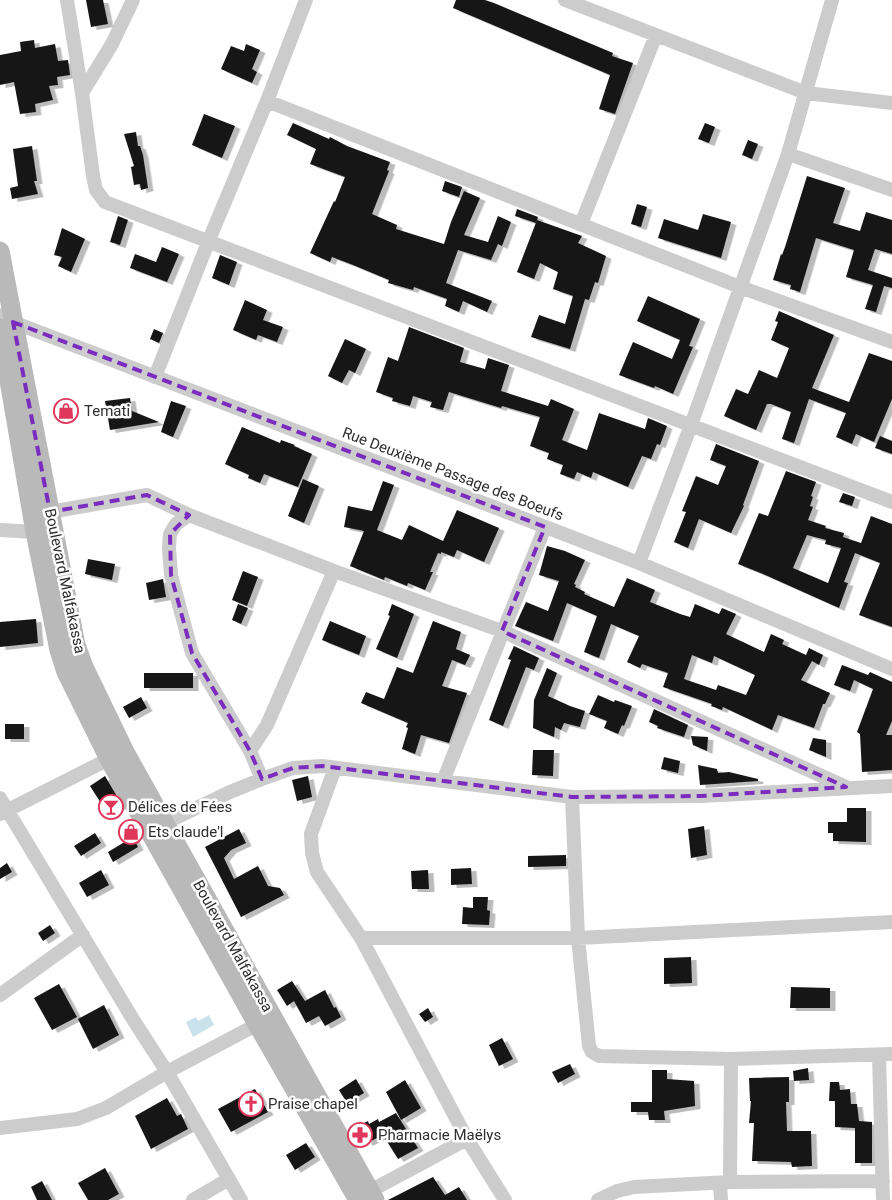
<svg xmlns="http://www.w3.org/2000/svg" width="892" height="1200" viewBox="0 0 892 1200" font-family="Roboto,sans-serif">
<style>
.water{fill:#c9e2eb}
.building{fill:#161616;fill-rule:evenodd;filter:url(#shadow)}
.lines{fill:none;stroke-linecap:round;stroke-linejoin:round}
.minor{stroke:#ccc;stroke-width:14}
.secondary{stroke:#b9b9b9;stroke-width:19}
.marked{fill:none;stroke:#7b2cbf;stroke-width:4;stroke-dasharray:10 6;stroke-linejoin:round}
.labels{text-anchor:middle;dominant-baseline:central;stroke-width:5;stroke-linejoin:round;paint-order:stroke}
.poi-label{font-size:15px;fill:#2f2f2f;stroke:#fff;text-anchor:start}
.street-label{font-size:15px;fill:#2f2f2f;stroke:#fff}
</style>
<defs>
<filter id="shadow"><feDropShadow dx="5.5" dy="3" stdDeviation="0" flood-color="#0004"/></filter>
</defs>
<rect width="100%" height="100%" fill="#fff"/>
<path class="water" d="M209,1015L214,1025L193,1037L186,1022L196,1017L198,1021Z"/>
<path class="building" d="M86,0H103L108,24L91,27Z
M456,0H485L494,3L613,53L612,56L633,63L615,114L599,109L610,75L453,8Z
M34,40L35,48L55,44L58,61L68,60L70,75L57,77L58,85L49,86L53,100L35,104L36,112L20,114L14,82L0,85V55L21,51L20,42Z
M246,44L260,50L252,69L257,72L252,83L221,69L231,46L244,51Z
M204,114L235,126L222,158L192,145Z
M293,123L329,139L330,137L347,146L390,162L387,170L389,171L372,214L397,225L396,229L444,244L451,222L464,191L480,198L464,235L488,242L498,216L511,222L502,246L498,244L491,260L458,250L446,283L492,301L487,312L463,301L459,312L445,306L447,299L414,287L413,290L388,283L389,280L353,265L332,257L330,262L310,253L334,201L335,202L345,177L310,164L316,149L287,135Z
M705,123L715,127L709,143L698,139Z
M136,132L138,146H140L143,155L148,188L141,190L140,184L134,185L131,167L134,166L124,134Z
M748,140L758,144L752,159L742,155Z
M32,146L37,181H34L38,194L12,199L10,188L18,186L13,149Z
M807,176L845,188L833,223L860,231L866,212L892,220V254L875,249L868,270L892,278V288L884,286L876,312L865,309L873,285L846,277L854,250L816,238L800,292L790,289L791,285L773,280L781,254L782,255L785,247Z
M445,181L462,187L459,197L442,191Z
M637,204L647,207L641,227L631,224Z
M517,209L538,217L536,223L515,216Z
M703,214L731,222L721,258L658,238L664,219L698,230Z
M118,216L128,220L120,245L110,242Z
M537,220L582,236L578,243L606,256L598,283L595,282L589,300L585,299L570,349L531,337L539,315L565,324L573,296L553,289L558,272L540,263L534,279L517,272Z
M62,228L85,239L71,272L58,266L62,257L54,255Z
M162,247L179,254L167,282L130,268L135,254L156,262Z
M220,255L237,262L229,285L212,278Z
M648,296L700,319L689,346L693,347L673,394L655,386L654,388L619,375L633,342L672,359L680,340L637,321Z
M245,300L267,310L263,320L283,327L277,342L258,335L256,340L233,330Z
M779,311L834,335L812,388L849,402L869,353L892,361V399L874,442L856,434L852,444L836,437L846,413L809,399L794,443L782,439L791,412L771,404H767L756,430L724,416L736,389L748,394L759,370L777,378L789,348L771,340L778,322L775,321Z
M409,327L464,348L460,362L485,369L488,358L509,365L501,391L548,406L551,399L574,409L562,440L587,450L599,413L645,429L648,418L667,426L660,445L657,444L651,459L642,456L628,487L593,472L591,478L577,472L574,479L560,474L563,465L547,459L549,453L530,446L540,417L502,406L501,408L449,392L443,410L430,407L432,402L413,396L410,406L392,401L393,398L376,392L388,357L398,361Z
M154,329L163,333L159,343L150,339Z
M345,339L366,349L355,373L349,370L342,383L328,376Z
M130,398L132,411L159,422L110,430L105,401Z
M171,401L186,406L173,437L161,432Z
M242,427L280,443L281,440L295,445L294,446L312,454L298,487L264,474L260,483L248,478L249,475L225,464Z
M880,436L892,441V454L875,448Z
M716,444L759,461L743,505L744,506L731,533L699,519L688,548L674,542L686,512L682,511L696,476L718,485L726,466L710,460Z
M786,471L816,482L811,496L813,497L810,506L813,507L808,520L826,526L825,528L844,533L843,537L861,543L871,516L892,524V627L859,615L880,563L855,553L844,582L848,583L839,608L763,574L738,564L759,513L768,516ZM807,535L826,540L825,544L841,548L828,583L793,568Z
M303,479L319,486L304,523L288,516Z
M383,481L394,485L377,530L402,540L409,525L443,541L457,510L499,528L484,562L457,550L454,557L441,552V554L438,553L430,572H433L425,590L408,583L407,586L385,577L384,580L350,566L364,531L344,527L348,506L372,511Z
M843,493L855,497L852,506L839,502Z
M547,546L565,551L585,560L574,584L576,585L575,587L585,592L584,594L614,607L627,578L655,590L650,602L680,614L690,617L695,604L719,614L722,608L736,614L726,634L764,652L771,634L784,640L782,644L806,655L809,648L823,655L819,665L812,661L801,680L830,693L825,704H823L814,728L778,715L772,730L723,707L722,710L711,706L712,704L663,687L668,673L642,664L640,668L627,662L639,636L611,624L599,658L584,652L597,616L567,603L553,641L515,626L526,602L548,611L559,581L539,575ZM692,655L712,663L714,656L755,675L746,695L718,685L716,690L684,679Z
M88,559L115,564L112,580L85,574Z
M243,571L258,577L247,606L232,600Z
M163,579L166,597L149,600L146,583Z
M238,604L248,608L241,624L232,620Z
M392,604L414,614L397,658L376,649L390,616L388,615Z
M36,619L38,643L0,647V622Z
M330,621L366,636L359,655L322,640Z
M433,621L461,632L456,649L470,655L465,665L452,660L442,686L467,693L449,743L421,735L415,754L402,749L408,728L406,727L408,723L361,703L366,692L384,699L397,667L413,673Z
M514,646L539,658L534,670L526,667L503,726L489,720L511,660L508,659Z
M842,665L868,675L870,672L892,682V721L886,735H892V770L862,772L860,734L857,732L873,689L854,680L850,691L834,685Z
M547,668L557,673L548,696L570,706L585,711L580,727L564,723L561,730L555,727L554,737L533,728L534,700Z
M144,673H193V688H144Z
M598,695L614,702L615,700L632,706L624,726L622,725L618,734L604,728L607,721L589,714Z
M141,697L147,708L129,718L123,707Z
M654,709L688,725L684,737L657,728L658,726L649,722Z
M5,724H24V739H5Z
M691,736L708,737L707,751L693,745Z
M813,738L826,740V757L809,750Z
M533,750H554L553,776L532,775Z
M664,757L680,761L678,773L661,769Z
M698,765L717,769L718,773L729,772L758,779V781L700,785Z
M105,776L122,805L108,814L90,786Z
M308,776L312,797L297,801L292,780Z
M847,808H866V842L833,841V833H828V822H847Z
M704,826L707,855L691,858L688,829Z
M239,829L246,843L231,850L224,858L234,879L258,866L268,886L280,888L284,895L241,917L205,847Z
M95,833L101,843L81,856L74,846Z
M133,837L138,847L113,862L108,852Z
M566,855V866L528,867V856Z
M7,863L12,872L0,879V868Z
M471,868L472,884L451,885V869Z
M101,870L109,885L87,897L79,883Z
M428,870L429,889H412L411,871Z
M473,897H488L487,910L490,911L489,925L462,924L463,907L473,908Z
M50,925L55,933L43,941L38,933Z
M691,957L692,983L664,984V958Z
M292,981L305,1001L325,990L334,1008L336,1007L341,1017L325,1026L319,1016L306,1023L294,1001L287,1006L277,990Z
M59,984L77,1017L52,1030L34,998Z
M791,987L830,988V1008H790Z
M104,1005L119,1035L93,1049L78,1019Z
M428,1008L433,1017L425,1022L419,1014Z
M502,1038L513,1059L499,1066L489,1045Z
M570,1064L575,1074L558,1083L552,1072Z
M808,1068L809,1080L794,1081L793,1071Z
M652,1070H667V1079L694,1081L695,1106L664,1111L665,1120H649L648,1112H631V1102H652Z
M789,1077V1102H786L787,1131H811L812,1166L792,1167L791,1162L752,1161L754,1123H749L751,1101H750L749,1078Z
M356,1079L364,1093L347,1103L339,1090Z
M405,1080L421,1108L401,1120L386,1092Z
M830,1082H839L840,1090L850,1089L851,1104H857L859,1121L872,1122V1163H855V1128L835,1127V1101H829Z
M255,1089L268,1112L231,1132L218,1109Z
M167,1098L177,1116L181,1114L188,1129L151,1149L135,1116Z
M396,1113L418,1148L398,1159L383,1135L367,1143L358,1126L368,1121L369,1124L378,1119L379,1122Z
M306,1143L315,1157L295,1170L286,1155Z
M105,1168L119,1194L108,1200H88L78,1183Z
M433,1177L445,1195L459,1187L467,1200H388Z
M42,1181L52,1200H37L31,1187Z"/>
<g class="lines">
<path class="minor" d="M67,0L82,93L93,176L96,190L105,202L892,502
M565,0L806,93L892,103
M82,93L112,44L133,0
M267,101L740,287L892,342
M788,154L892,190
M581,224L656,35
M0,315L13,322L639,563L892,669
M155,377L209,240L267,101L306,0
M50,512L147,495L189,515
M0,530L35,532
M639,563L691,425L788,154L832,0
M250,751L267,725L334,571
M335,768L311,834L312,853L317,872L361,938L467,1139L505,1200
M262,779L250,751L192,653L171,575L169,548L170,534L176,524L189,515L334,571L502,631L846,787
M443,781L545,527
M572,797L578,938L589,1046L592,1052L599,1056L731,1059L892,1054
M0,798L134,1021L167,1072L241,1200
M0,814L117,755
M165,823L230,792L262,779L293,768L322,766L572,797L701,796L892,786
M361,938H578L892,922
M0,995L83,935
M879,1055L883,1200
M0,1128L77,1119L106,1108L167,1072L264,1021
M730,1182L731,1059
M720,1183L721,1200
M370,1191L467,1139
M193,1200L229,1179
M598,1200L617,1191L634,1187L730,1182L883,1181"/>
<path class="secondary" d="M0,251L76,645L84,667L125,752L375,1200
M0,328L35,532L59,650L66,672L109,759L257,1024L358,1200"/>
</g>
<path class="marked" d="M13,322L545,527L502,631L846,787L701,796L572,797L322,766L293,768L262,779L250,751L192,653L171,575L170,534L189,515L147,495L50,512Z"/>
<defs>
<symbol id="shop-ring" viewBox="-11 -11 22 22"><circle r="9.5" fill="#fff" stroke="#e03659" stroke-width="1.5"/><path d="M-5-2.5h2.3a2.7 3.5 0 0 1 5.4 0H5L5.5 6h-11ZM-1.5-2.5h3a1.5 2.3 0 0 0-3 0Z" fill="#e03659"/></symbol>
<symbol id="bar-ring" viewBox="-11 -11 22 22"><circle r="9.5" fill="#fff" stroke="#e03659" stroke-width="1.5"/><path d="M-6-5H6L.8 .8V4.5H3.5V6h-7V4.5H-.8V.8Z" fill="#e03659"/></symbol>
<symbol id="church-ring" viewBox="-11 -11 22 22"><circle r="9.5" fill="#fff" stroke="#e03659" stroke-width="1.5"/><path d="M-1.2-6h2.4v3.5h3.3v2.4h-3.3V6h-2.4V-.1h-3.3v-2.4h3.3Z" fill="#e03659"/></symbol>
<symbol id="pharmacy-ring" viewBox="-11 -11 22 22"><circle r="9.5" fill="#fff" stroke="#e03659" stroke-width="1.5"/><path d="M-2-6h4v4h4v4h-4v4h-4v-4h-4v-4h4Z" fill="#e03659"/></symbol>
</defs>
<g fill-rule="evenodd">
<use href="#shop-ring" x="52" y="397" width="28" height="28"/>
<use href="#bar-ring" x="97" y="793" width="28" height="28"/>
<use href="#shop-ring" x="117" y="818" width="28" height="28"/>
<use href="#church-ring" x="237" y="1090" width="28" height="28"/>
<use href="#pharmacy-ring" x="346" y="1121" width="28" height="28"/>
</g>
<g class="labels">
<g class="poi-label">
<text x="84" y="411">Temati</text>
<text x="128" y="807">Délices de Fées</text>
<text x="148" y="832">Ets claude'l</text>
<text x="268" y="1104">Praise chapel</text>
<text x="378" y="1135">Pharmacie Maëlys</text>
</g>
<g class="street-label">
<text transform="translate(453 474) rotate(21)">Rue Deuxième Passage des Boeufs</text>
<text transform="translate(65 581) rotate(78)">Boulevard Malfakassa</text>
<text transform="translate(233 946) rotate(61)">Boulevard Malfakassa</text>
</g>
</g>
</svg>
